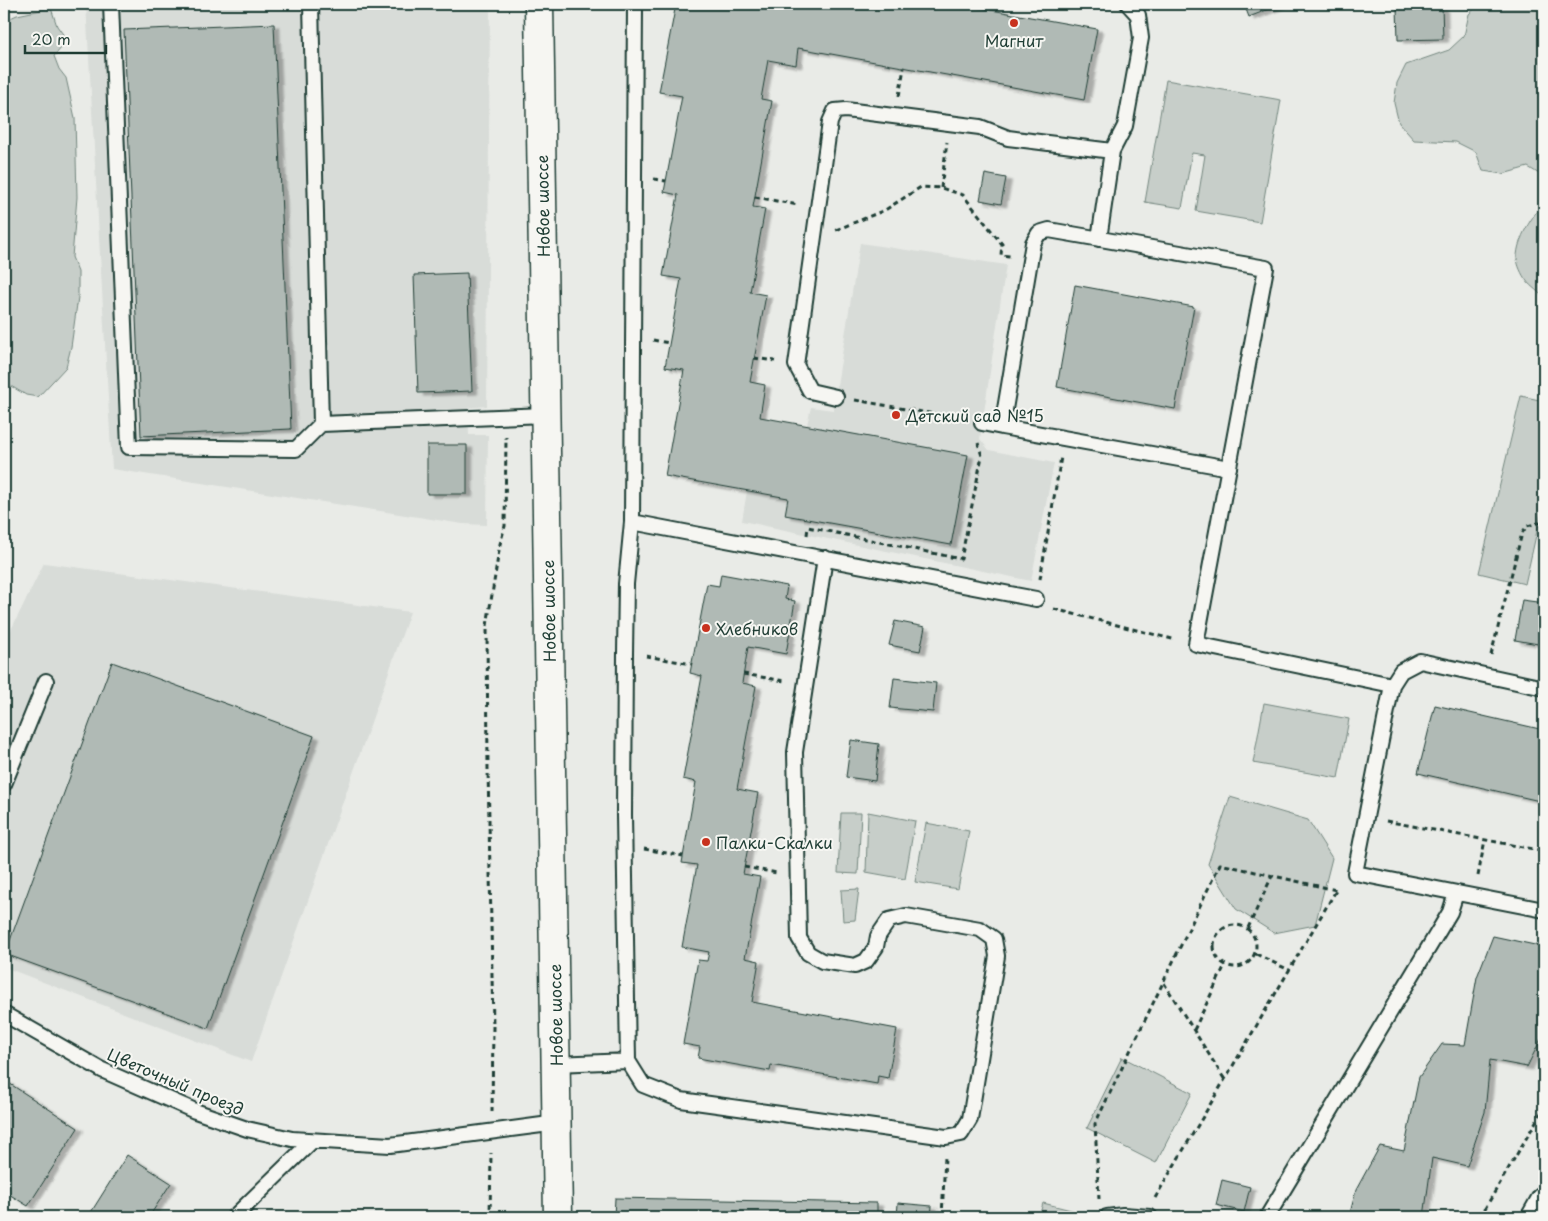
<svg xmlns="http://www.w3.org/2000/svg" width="1548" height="1221" viewBox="0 0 1548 1221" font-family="'Playpen Sans',sans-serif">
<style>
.built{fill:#d8dcd8}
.green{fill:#c7cec9;stroke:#73867e}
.building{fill:#b0bab5;stroke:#1f3d34;filter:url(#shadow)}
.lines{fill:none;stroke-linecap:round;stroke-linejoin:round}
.lane-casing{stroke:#1f3d34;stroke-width:18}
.street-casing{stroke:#1f3d34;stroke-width:30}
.secondary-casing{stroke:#1f3d34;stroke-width:31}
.path{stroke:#1f3d34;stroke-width:3;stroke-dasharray:5 4;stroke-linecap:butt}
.lane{stroke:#f6f6f2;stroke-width:14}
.street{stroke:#f6f6f2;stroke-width:26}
.secondary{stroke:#f6f6f2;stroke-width:28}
.poi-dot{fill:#c8321e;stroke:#f6f6f2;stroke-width:2}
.labels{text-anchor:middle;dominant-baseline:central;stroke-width:4;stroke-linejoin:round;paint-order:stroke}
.poi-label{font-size:16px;fill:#1f3d34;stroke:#f6f6f2;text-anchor:start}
.street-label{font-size:16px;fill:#1f3d34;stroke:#f6f6f2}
</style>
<defs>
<filter id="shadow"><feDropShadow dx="5.5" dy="3" stdDeviation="1" flood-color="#0004"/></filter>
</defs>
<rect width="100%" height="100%" fill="#e9ebe7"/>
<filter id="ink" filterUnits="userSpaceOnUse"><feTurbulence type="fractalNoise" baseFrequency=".02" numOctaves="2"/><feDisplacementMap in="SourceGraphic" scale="10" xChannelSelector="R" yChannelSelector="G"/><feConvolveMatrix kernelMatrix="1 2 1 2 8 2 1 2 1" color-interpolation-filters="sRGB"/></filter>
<g filter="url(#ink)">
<path class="built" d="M86,4H490L487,406L468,408L469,435H488L487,525L463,524L112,469Z
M860,243L1006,265L980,439L989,450L1054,463L1031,581L742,521L747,491L760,493L807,425L811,407L833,410Z
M44,563L410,612L251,1062L4,967V644Z"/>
<path class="green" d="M1480,4H1544V177L1528,167L1503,174L1483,171L1476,152L1456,142L1414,140L1399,123L1394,103L1397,83L1406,65L1449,50L1464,36L1469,14Z
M51,8L57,26L65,37L64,45L54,56L59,69L66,78L75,118L77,197L72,257L78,272V297L71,347L66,367L38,397L26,395L4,382V21L17,15Z
M1166,80L1281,100L1260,222L1196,211L1205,155L1192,153L1182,208L1145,202Z
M1544,203V300C1540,291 1531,288 1526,280C1522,275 1517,264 1517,258C1517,239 1532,216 1544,203Z
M1521,396L1544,401V500L1525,584L1479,573Z
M1264,703L1349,719L1338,778L1253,763Z
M1230,797L1308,820L1332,858L1315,925L1274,933L1236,909L1208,864Z
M868,812L915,821L905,879L866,872Z
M841,813H861L858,874L838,873Z
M926,823L969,831L958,889L915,882Z
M859,889L855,920L843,921L841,890Z
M1122,1057L1192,1093L1156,1163L1087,1128Z
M1043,1203L1079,1212L1077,1217H1039Z"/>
<path class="building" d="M676,4H958L1097,29L1084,100L798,48L796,65L768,60L761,99L772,101L753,207L765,209L750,292L766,295L750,382L765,385L760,417L968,455L951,545L785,515L788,498L665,476L684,370L665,367L681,279L663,276L678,195L664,192L682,96L659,92Z
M1244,4H1282L1249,17Z
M1442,6L1443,39L1398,40L1397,7Z
M274,24L291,429L141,436L124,30Z
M985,174L1006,178L1001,204L980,200Z
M467,273L472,391L418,393L414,275Z
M1075,285L1194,307L1175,409L1057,387Z
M427,445H467V494H427Z
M721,574L787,586L785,599L795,601L786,654L748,647L742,683L756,686L737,789L758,793L743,874L760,877L745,958L759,961L752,1002L897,1029L888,1078L878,1076L877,1084L771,1065L770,1071L698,1058L700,1047L683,1044L698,960L707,961L709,952L682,947L697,865L682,863L696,782L683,779L702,676L690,673L707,584L719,586Z
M1522,600L1544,603V645L1515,640Z
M895,621L925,627L920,651L889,645Z
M112,662L314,736L208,1028L5,954Z
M894,678L936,683L933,712L890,708Z
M1435,705L1544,730V802L1418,773Z
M851,740L879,744L875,781L846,777Z
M1493,936L1544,947V1033L1527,1067L1490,1060L1485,1112L1467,1166L1432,1158L1424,1217H1349L1356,1190L1380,1146L1404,1151L1419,1077L1442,1044L1465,1045L1477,977Z
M4,1080L78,1128L28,1206L4,1191Z
M127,1155L171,1183L149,1217H88Z
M1222,1180L1250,1187L1244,1212L1216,1205Z
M615,1198L877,1203V1217H614Z
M898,1203L932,1206L931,1217H897Z"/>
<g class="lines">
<defs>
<path id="lane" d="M111,4L129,447L296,449L321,424L545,415
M311,4L321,424
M1099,239L1112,151L1125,126L1141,38L1138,15L1128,4
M836,397L810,391L796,365L830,122L835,111L846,110L980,127L1008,138L1112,151
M982,423L1002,427
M1229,468L1002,427L1033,243L1039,233L1049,230L1266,268L1196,644L1392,685
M632,522L1036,599
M1544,688L1420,661L1401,671L1392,685L1355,873L1544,910
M4,784L46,681
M4,1014L102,1070L195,1111L247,1129L292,1139L390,1145L557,1123
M628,1061L624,815L625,653L626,584L632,522L635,4
M556,1064L628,1061L643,1085L681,1100L946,1137L961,1134L970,1119L997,956L994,939L980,929L906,916L889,920L878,936L876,947L866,961L855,966L822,961L808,953L799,938L795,752L825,558
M234,1217L312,1141
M1107,1217L1123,1215L1150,1217
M1267,1217L1450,912L1456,893"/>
<path id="street" d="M1535,1217L1544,1201"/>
<path id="secondary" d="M539,4L558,1217"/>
</defs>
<use href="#lane" class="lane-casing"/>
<use href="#street" class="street-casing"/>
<use href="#secondary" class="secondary-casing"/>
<path class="path" d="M899,96L904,68
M654,179L666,181
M941,188L947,142
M755,197L798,205
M836,230L885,210L921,187L941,188L963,195L1002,244L1001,255L1010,256
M653,340L669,343
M754,358L775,361
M855,400L962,419
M807,535L808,527L961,559L982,456L978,443
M1040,579L1061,457
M1054,609L1176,640
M1491,655L1522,533L1527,526L1539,523L1544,524
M646,656L692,664
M743,674L785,681
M1386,821L1544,851
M644,849L683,856
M744,867L777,873
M1478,876L1485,840
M1214 946a21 21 0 1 1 42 0a21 21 0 1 1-42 0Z
M1248,928L1272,876
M1256,954L1289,970
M1164,983L1225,1080
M1194,1030L1225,965
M492,1112L493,1027L488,769L487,626L500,544L505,526L506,437
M1155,1198L1337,889
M1099,1199L1095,1124L1220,864L1336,890
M490,1217L491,1153
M942,1217L945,1157
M1480,1217L1544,1108"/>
<use href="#lane" class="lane"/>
<use href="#street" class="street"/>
<use href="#secondary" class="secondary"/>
</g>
</g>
<g class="poi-dot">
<circle cx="1014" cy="23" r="5"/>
<circle cx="896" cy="415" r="5"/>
<circle cx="706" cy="628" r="5"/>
<circle cx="706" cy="842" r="5"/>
</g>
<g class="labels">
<g class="poi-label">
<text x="1014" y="40" text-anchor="middle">Магнит</text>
<text x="906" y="415">Детский сад №15</text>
<text x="716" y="628">Хлебников</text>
<text x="716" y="842">Палки-Скалки</text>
</g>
<g class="street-label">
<text transform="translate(542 206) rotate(-91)">Новое шоссе</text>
<text transform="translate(548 611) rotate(-91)">Новое шоссе</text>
<text transform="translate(555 1015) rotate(-91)">Новое шоссе</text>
<text transform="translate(176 1081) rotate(23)">Цветочный проезд</text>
</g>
</g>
<rect width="1548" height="1221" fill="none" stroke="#f6f6f2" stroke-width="20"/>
<rect x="10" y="10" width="1528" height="1201" fill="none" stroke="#1f3d34" stroke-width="2" filter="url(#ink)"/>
<path d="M25 45v8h81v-8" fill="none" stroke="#1f3d34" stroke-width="2.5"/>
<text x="32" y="45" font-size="15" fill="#1f3d34" stroke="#f6f6f2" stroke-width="4" paint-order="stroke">20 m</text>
</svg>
